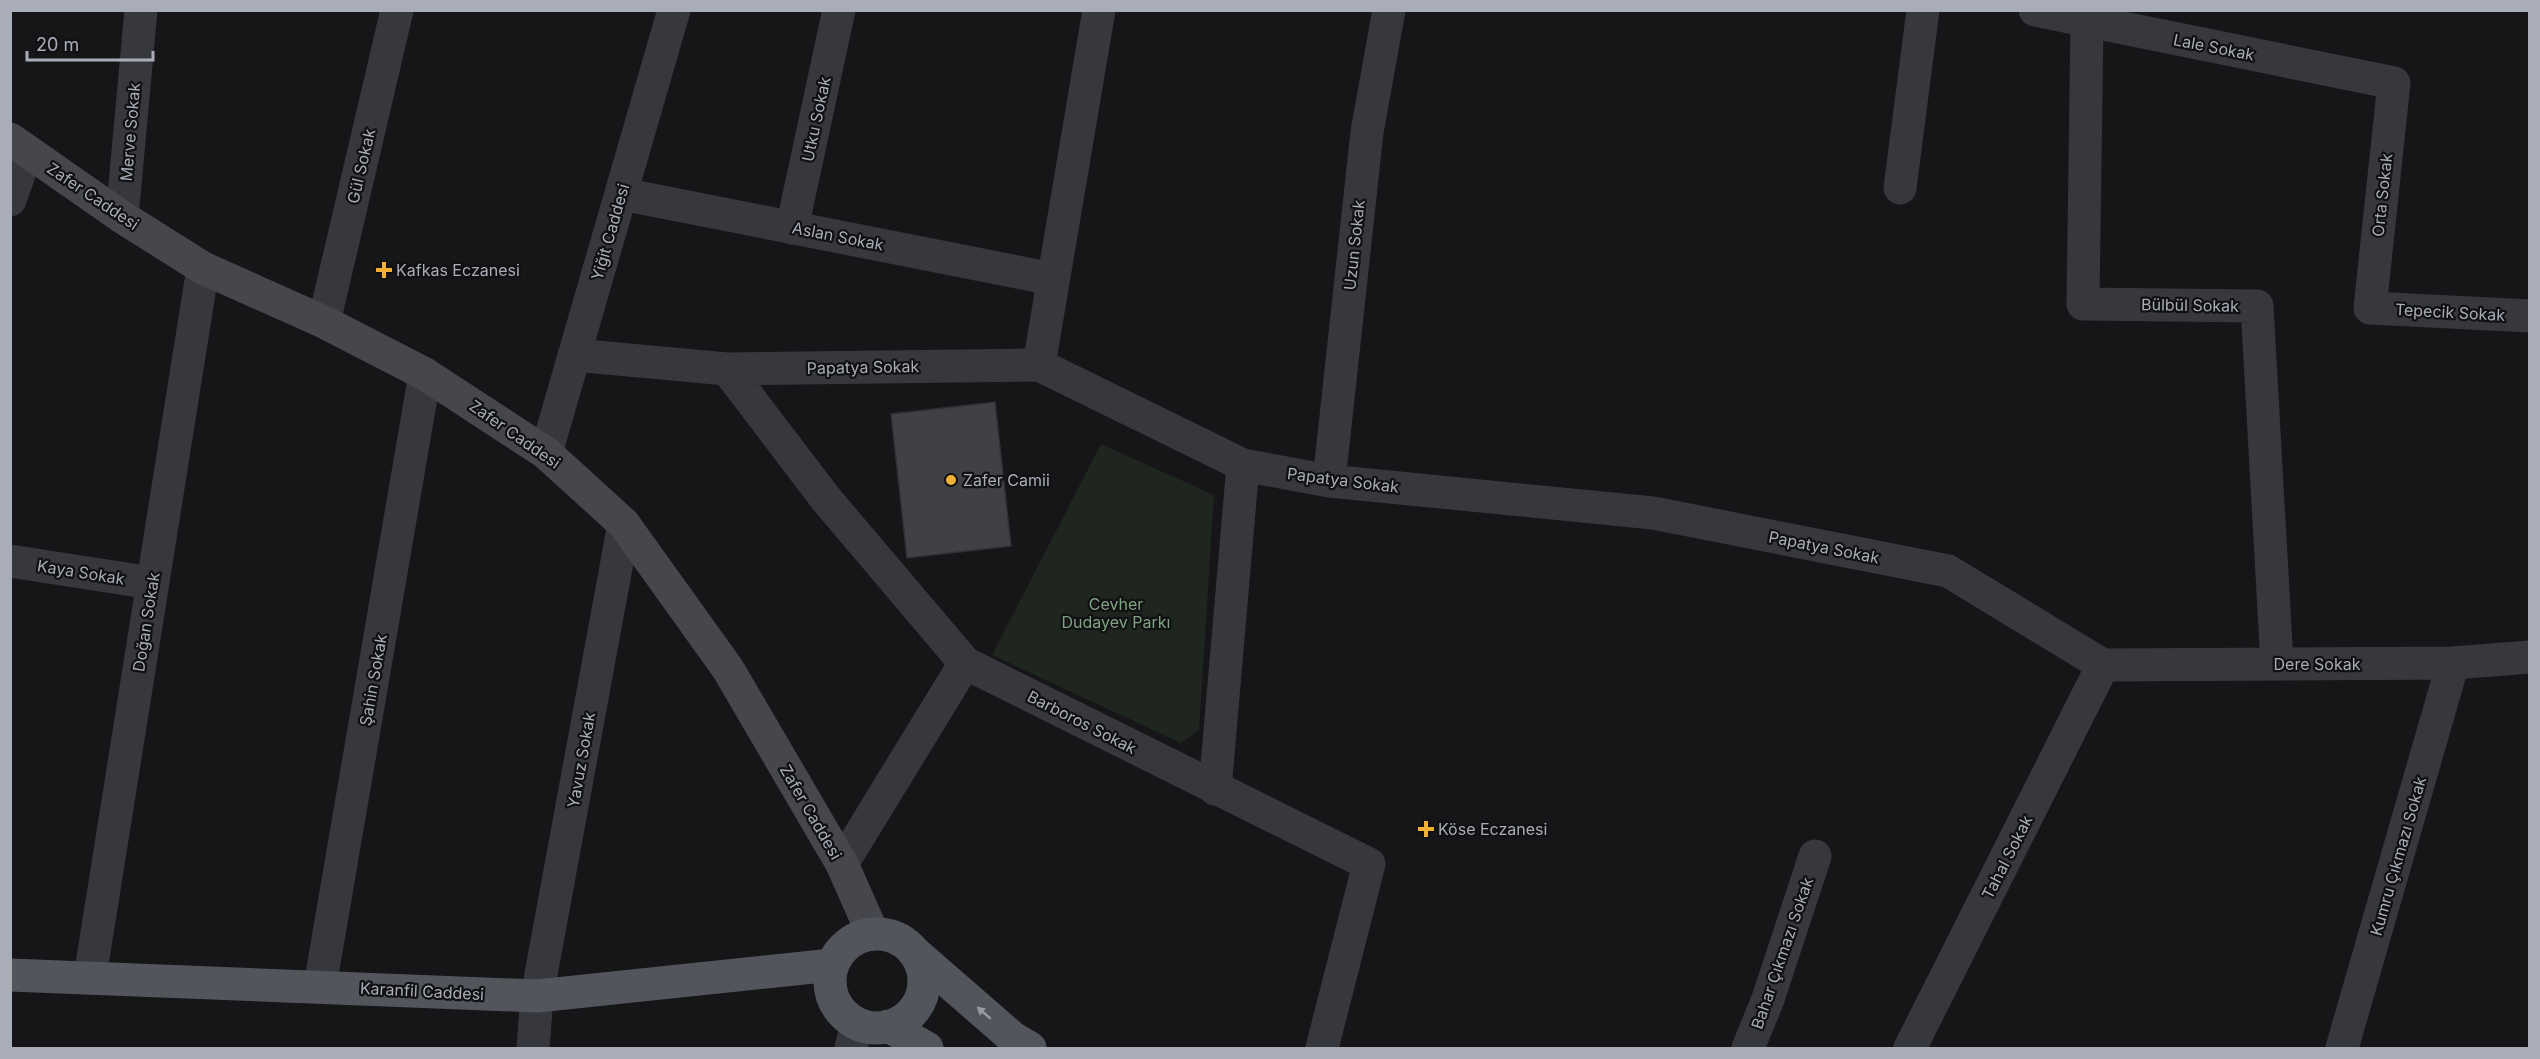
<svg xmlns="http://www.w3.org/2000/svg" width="2540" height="1059" viewBox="0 0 2540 1059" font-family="Inter,sans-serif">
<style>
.green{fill:#1e261f}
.building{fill:#404145;stroke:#303034;stroke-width:1.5}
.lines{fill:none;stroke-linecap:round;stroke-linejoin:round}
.street{stroke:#37383d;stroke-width:33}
.secondary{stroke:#45474d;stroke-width:33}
.primary{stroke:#53555c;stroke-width:33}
.oneway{fill:#979ba6}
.poi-dot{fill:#f2b134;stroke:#111113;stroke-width:2}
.labels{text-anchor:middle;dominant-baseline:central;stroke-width:4.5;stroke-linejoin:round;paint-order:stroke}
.street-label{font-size:16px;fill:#a8adb8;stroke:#111113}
.poi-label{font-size:16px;fill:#a8adb8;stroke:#111113;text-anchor:start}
.park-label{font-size:16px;fill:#7fa381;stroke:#111113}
</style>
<rect width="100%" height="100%" fill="#161618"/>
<path class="green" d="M1101,444L1214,495L1199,730L1181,743L992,655Z"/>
<path class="building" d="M995,402L1011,546L907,558L891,414Z"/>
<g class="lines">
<path class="street" d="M2035,10L2394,83L2370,308L2530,316
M2087,21L2083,304L2257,306L2277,664
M1900,188L1923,10
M622,194L1053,279
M10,200L27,151
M122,217L141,10
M792,228L839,10
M324,322L397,10
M574,355L727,369L1039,365L1243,465L1329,481L1653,513L1948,571L2103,665
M1039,365L1099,10
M727,369L826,499L965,663L1369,864L1322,1048
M546,453L674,10
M1329,481L1367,132L1389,10
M10,561L152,583
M2103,665L2453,663L2530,657
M1215,789L1243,465
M842,864L965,663
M90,977L203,268
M320,986L425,374
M533,1048L537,996L624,524
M851,1048L857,1024
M1748,1048L1768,999L1815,856
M1910,1048L2103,665
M2342,1048L2453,663"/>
<path class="secondary" d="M10,139L122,217L203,268L324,322L425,374L546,453L624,524L728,669L842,864L873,934"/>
<path class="primary" d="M830 981a47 47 0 1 1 94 0a47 47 0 1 1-94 0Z
M914,952L1013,1038L1030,1048
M10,975L537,996L832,965
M888,1026L927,1048"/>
</g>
<defs><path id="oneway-solid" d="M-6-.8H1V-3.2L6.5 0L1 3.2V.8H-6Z" transform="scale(1.5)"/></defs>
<use class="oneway" href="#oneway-solid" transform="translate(984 1013) rotate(-139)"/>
<g class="poi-dot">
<path d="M381 261h6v6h6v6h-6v6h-6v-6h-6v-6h6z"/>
<circle cx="951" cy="480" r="6"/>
<path d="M1423 820h6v6h6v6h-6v6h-6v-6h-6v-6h6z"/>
</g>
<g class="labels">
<g class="street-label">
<text transform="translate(2214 47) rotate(11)">Lale Sokak</text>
<text transform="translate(816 119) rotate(-78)">Utku Sokak</text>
<text transform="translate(130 132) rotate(-85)">Merve Sokak</text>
<text transform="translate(361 166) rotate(-77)">Gül Sokak</text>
<text transform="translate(2382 195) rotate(-84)">Orta Sokak</text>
<text transform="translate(93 196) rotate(34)">Zafer Caddesi</text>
<text transform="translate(610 232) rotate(-74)">Yiğit Caddesi</text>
<text transform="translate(838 236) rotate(11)">Aslan Sokak</text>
<text transform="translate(1354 245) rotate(-84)">Uzun Sokak</text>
<text transform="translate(2190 305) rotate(1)">Bülbül Sokak</text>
<text transform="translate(2450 312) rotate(3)">Tepecik Sokak</text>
<text transform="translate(863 367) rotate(-1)">Papatya Sokak</text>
<text transform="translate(515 434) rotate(35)">Zafer Caddesi</text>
<text transform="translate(1343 480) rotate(7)">Papatya Sokak</text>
<text transform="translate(1824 547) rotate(11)">Papatya Sokak</text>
<text transform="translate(81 572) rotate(9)">Kaya Sokak</text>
<text transform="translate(146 622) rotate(-81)">Doğan Sokak</text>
<text x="2317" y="664">Dere Sokak</text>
<text transform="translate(373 680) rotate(-80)">Şahin Sokak</text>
<text transform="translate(1082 722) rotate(27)">Barboros Sokak</text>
<text transform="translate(581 760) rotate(-80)">Yavuz Sokak</text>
<text transform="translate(811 812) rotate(60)">Zafer Caddesi</text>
<text transform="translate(2398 856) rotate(-74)">Kumru Çıkmazı Sokak</text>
<text transform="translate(2007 857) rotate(-63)">Tahal Sokak</text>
<text transform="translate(1782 953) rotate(-71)">Bahar Çıkmazı Sokak</text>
<text transform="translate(422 991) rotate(3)">Karanfil Caddesi</text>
</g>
<g class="poi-label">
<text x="396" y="270">Kafkas Eczanesi</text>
<text x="963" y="480">Zafer Camii</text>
<text x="1438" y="829">Köse Eczanesi</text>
</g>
<g class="park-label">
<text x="1116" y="604">Cevher<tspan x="1116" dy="18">Dudayev Parkı</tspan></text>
</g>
</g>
<rect width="2540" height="1059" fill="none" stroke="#a8adb8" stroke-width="24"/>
<path d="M27 51v9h126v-9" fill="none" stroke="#a8adb8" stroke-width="3"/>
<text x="36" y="51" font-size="18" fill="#a8adb8" stroke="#111113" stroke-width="4.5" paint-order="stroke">20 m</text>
</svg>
